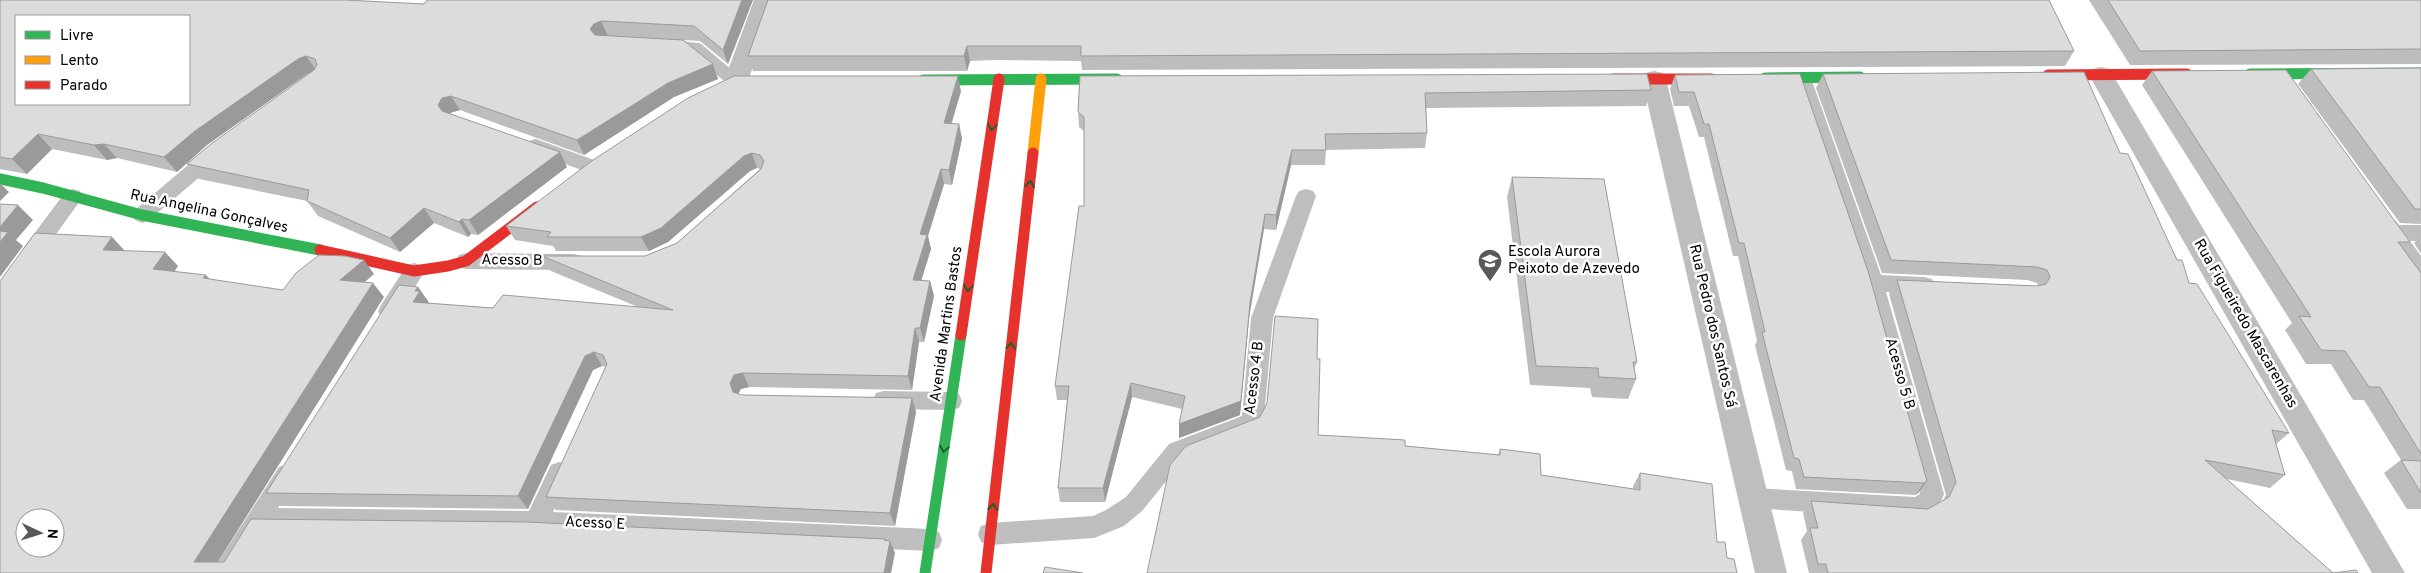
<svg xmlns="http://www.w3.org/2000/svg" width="2421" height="573" viewBox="0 0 2421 573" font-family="Overpass,sans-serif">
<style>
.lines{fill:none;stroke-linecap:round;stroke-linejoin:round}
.lane{fill:#bebebe;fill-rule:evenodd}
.street{fill:#bebebe;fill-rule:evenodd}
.fast{stroke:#30b455;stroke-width:11}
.slow{stroke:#ff9f0a;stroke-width:11}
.jam{stroke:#e5322d;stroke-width:11}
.wall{fill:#bdbdbd}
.shaded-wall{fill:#9a9a9a}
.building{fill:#dcdcdc;stroke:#9a9a9a;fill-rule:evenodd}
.oneway{stroke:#1a632f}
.labels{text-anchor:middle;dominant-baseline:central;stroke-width:5;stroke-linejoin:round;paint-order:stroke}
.street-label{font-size:15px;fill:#000;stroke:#fff}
.poi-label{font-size:15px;fill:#000;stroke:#fff;text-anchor:start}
</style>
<rect width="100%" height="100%" fill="#fff"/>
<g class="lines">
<path class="lane" d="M663,40L700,43L745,81L743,85L736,87L729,85L690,53L657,50L654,46L657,42Z
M1802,72L1809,74L1811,78L1881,275L1924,277L1932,279L1935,285L1932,291L1924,293L1886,292L1944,494L1938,508L1918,519L1753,508L1745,505L1741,498L1745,491L1753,488L1915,497L1920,494L1862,283L1793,78L1795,74Z
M536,139L597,161L600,166L597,171L590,173L529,151L526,146L529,141Z
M215,146L222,148L225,153L222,158L149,220L142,223L135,220L132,215L135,210L208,148Z
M73,189L80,191L83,196L80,201L36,262L29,264L22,262L19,256L22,250L66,191Z
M1306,189L1313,191L1316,196L1273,318L1264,417L1258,430L1185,458L1142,511L1124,526L1094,538L990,545L981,542L978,534L981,526L990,523L1093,516L1106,510L1126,497L1169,444L1242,416L1251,318L1296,196L1299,191Z
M2388,217L2395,220L2399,225H2421V241H2410L2421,256V280L2414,278L2378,225L2381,220Z
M466,253L574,254L581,256L584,262L581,268L574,270L466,269L459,267L456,261L459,255Z
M414,263L421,265L425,271L421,277L397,317L389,320L381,317L378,311L381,305L407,265Z
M884,391L951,392L959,394L962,401L959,408L951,410L884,409L876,407L873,400L876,393Z
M559,462L567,465L571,472L553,512L930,529L939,532L942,540L939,548L930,551L536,533L264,530L237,573H211L279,467L287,464L295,467L299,474L278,508L529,511L551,465Z"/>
<path class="street" d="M754,0H776L748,81L745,87L736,89L727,87L724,81Z
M2101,67L2109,69L2113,75L2405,573H2372L2089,75L2093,69Z
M1654,71L1663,73L1666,79L1787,573H1755L1642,79L1645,73Z"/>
<path class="fast" d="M2250,74L2421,73
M1765,78L1860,77
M923,80L1117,79
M0,179L43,188L142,215L320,250
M925,573L961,335"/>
<path class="slow" d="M1033,153L1041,79"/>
<path class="jam" d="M2048,75L2187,74
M1613,79H1712
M320,250L414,271L448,266L466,261L537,207
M961,335L999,79
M986,573L1033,153"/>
</g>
<path class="wall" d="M0,0L424,4L753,0L728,64L700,41L684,40L713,64L718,79L674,97L584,155L460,110L450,113V114L567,167L478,235L471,234L468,237L434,223L400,252L318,216L307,201L199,179L187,164L309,73L207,145L177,172L117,158L107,160L52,149L27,174L0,169Z
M768,0L2074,51L2065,66L1082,70L1081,61L994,60L970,61L967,71H753L748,56Z
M2089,0H2421V64L2130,65Z
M2421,68V224L2400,223L2298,84L2311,69Z
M2152,71L2410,242L2403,249L2421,273V509H2407L2384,473L2401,460L2364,400H2353L2331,364H2306L2285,330L2292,323L2142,85Z
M1800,74L1927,481L1918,493L1915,495L1796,489L1792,471L1786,470L1755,345L1757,341L1738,256H1733L1704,137H1699L1689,106H1674L1670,89L1675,75Z
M1823,74L2120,153L2177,260L2189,283L2289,433L2276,444L2285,475L2270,488L2227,479L2333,573H2358H1809L1801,540L1807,531L1803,513L1811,501L1928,509L1943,501L1946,495L1889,294L1897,280L2038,286L2037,283L2027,280L1882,273L1816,88Z
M1080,76L1651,90L1646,106L1426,108L1427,133L1425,148L1326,150L1325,165H1291L1276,230L1264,229L1249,318L1240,415L1179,438L1182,409L1132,397L1105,502H1060L1058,488L1067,400H1057L1055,386L1084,206V131L1079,127L1078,112Z
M961,91L952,123L959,124L962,139L952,185L944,184L928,236L931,249L921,281H930L934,296L924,342H919L912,390L749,387L741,389L738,394L742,395L912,398L916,412L895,526L556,510L546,497L606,367L602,366L593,370L528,509L280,506L266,493L418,287L428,301L429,303L493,308L638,307L551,271L542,256H645L677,243L760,169L757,168L750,171L668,242L649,251H556L553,246L515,240L506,226Z
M1512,177L1637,362L1634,369L1636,379L1628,399L1592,397L1590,388L1530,385L1507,197Z
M2421,236V254L2414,243Z
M1317,359L1318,435L1405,446L1498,455L1500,449L1541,475L1633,489V486L1640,473L1717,542L1737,573L1260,417Z"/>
<path class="shaded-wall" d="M742,0H753L728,64L723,50Z
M601,21L608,36L597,44L590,29L594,24Z
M967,46L970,61L967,71L964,56Z
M306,56L317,71L308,73L207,145L177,172L164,157L195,131L298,59Z
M713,64L718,79L674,97L584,155L577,140L668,83Z
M958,76L961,91L947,137L944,123Z
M451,96L460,110L450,113L447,120L438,105L442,98Z
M959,124L962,139L952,185L949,170Z
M38,134L52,149L27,174L12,159Z
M104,144L117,158L107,160L94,145Z
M1292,150L1291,165L1276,230V215Z
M560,152L567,167L478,235L469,220Z
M752,153L757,168L750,171L668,242L649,251L641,237L744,156Z
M941,169L944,184L928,236L931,249L917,294L913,280L920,234Z
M0,183L9,192L0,201Z
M18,205L33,220L16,240L23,246L0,277V227Z
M424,208L434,223L400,252L390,238Z
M1265,214L1264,229L1249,318L1240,415L1179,438V424L1250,303Z
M462,219L471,234L468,237L459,222Z
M112,237L126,252L103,250Z
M165,252L178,266L167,283L153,269Z
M364,260L374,274L351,294L340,280Z
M206,275L219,289L203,278Z
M930,281L934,296L924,342L920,328Z
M373,283L384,297L211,573L194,562Z
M418,287L428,301V302L430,305L413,302L415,291Z
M915,328L919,342L912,390L908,376Z
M594,352L602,366L593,370L528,509L518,496L585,356Z
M743,373L749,387L741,389L736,397L733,392L730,383L734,375Z
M1131,383L1132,397L1105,502L1103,488Z
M912,398L916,412L895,526L890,513Z
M1927,481L1918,493L1915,495L1924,483Z
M885,539L889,548L890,541L895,553L891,573H884Z"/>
<path class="building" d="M0,0H345L424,4L427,0H742L723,50L694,26L601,21L594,24L590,29L595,35L683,40L713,64L668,83L577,140L451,96L442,98L438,105L442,111L560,152L469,220L462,219L459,222L424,208L390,238L307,201L309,190L187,164L211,144L314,70L317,65L315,59L306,56L298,59L195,131L164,157L104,144L94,145L38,134L12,159L0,157ZM16,16H189V104H16Z
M768,0H2049L2074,51L1081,56V46H967L964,56H748Z
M2108,0H2421V49L2140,51Z
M2421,68V209H2415L2311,69Z
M2286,70L2410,242H2398L2421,273V454L2380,387H2369L2345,351L2321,350L2299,316L2311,317L2152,71Z
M2084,72L2120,153L2128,154L2177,260H2182L2189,283L2197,284L2289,433L2272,430L2285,475L2205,460L2333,573L2356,570L2358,573H1828L1826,564H1818L1810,528H1818L1811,501L1928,509L1949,497L1956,482L1897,280L2037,286L2046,284L2050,277L2047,270L2037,267L1891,260L1823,74Z
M1647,74L1651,90L1425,93L1427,133L1325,134L1326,150H1292L1276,215L1265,214L1250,303L1241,401L1179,424L1185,396L1131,383L1103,488H1058L1069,386H1055L1079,206H1084V117L1078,112L1080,76Z
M1800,74L1868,271L1927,481L1924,483L1804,477L1799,459L1794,458L1762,332H1765L1744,243H1739L1709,124H1704L1694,92H1679L1675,75Z
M734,76H958L944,123L959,124L949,170L941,169L920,234L927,235L913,280L930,281L920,328H915L908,376L743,373L734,375L730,383L733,392L742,395L912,398L890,513L546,497L607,364L603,355L594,352L585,356L518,496L266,493L399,285L418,287L415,291H420L413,302L493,308L503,295L673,310L542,256H645L677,243L761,169L764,161L760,155L752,153L744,156L661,228L641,237H547L551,232L506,226L593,160L688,98Z
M1512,177L1604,179L1637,362H1633L1636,379L1599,377L1598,368L1536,366Z
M0,204L18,205L0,227Z
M0,231L8,232L0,242Z
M35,233L112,237L103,250L165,252L153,269L206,275L203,278L283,290L296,273L319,255L345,256L364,260L340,280L373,283L194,562H224L251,519L526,522L885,539L884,540L890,541L884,573H0V281ZM25,518H55V548H25Z
M1275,316L1318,319L1317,359H1320L1318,435L1405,440V446L1500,455V449L1540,454L1541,475L1640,490V473L1712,484L1717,542H1725L1727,558L1734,559L1737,573H1147L1170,465L1186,446L1260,417L1267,403Z
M2401,460L2421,461V493Z
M1045,567L1083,573H1043Z"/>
<defs><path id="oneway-chevron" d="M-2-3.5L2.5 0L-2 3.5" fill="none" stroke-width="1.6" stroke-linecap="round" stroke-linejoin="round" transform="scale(1.25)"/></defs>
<g class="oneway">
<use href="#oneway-chevron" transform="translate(992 127) rotate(98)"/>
<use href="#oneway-chevron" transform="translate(1030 184) rotate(-84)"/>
<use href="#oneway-chevron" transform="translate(968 288) rotate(98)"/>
<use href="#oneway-chevron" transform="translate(1011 346) rotate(-84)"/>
<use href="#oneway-chevron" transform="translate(944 449) rotate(99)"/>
<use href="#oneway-chevron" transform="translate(993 507) rotate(-84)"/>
</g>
<defs>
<symbol id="school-pin" viewBox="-11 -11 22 30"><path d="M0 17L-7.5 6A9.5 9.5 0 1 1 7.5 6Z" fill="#595959" stroke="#fff"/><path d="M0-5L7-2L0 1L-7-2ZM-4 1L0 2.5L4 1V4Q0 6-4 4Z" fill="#fff"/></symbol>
</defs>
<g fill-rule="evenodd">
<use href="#school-pin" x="1476" y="247" width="28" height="38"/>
</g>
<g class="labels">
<g class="street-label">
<text transform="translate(209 212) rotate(12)">Rua Angelina Gonçalves</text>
<text transform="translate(512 261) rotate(1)">Acesso B</text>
<text transform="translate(947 324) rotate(-82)">Avenida Martins Bastos</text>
<text transform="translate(2245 324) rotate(60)">Rua Figueiredo Mascarenhas</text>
<text transform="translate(1712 326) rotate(77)">Rua Pedro dos Santos Sá</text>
<text transform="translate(1899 374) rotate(74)">Acesso 5 B</text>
<text transform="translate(1255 378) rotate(-83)">Acesso 4 B</text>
<text transform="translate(595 524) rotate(3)">Acesso E</text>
</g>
<g class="poi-label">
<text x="1508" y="252">Escola Aurora<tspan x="1508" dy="17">Peixoto de Azevedo</tspan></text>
</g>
</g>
<rect x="15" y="15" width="175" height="90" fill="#ffffff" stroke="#999999"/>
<rect x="25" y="31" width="25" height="8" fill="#30b455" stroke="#999999"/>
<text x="60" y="40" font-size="15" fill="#000000">Livre</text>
<rect x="25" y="56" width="25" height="8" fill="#ff9f0a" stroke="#999999"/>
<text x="60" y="65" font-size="15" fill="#000000">Lento</text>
<rect x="25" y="81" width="25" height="8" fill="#e5322d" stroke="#999999"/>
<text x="60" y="90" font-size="15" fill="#000000">Parado</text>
<g transform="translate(40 533) rotate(94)"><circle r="24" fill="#ffffff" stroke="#999999"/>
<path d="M0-4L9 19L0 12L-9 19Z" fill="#595959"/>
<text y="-8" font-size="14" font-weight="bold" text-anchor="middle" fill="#000000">N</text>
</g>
</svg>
